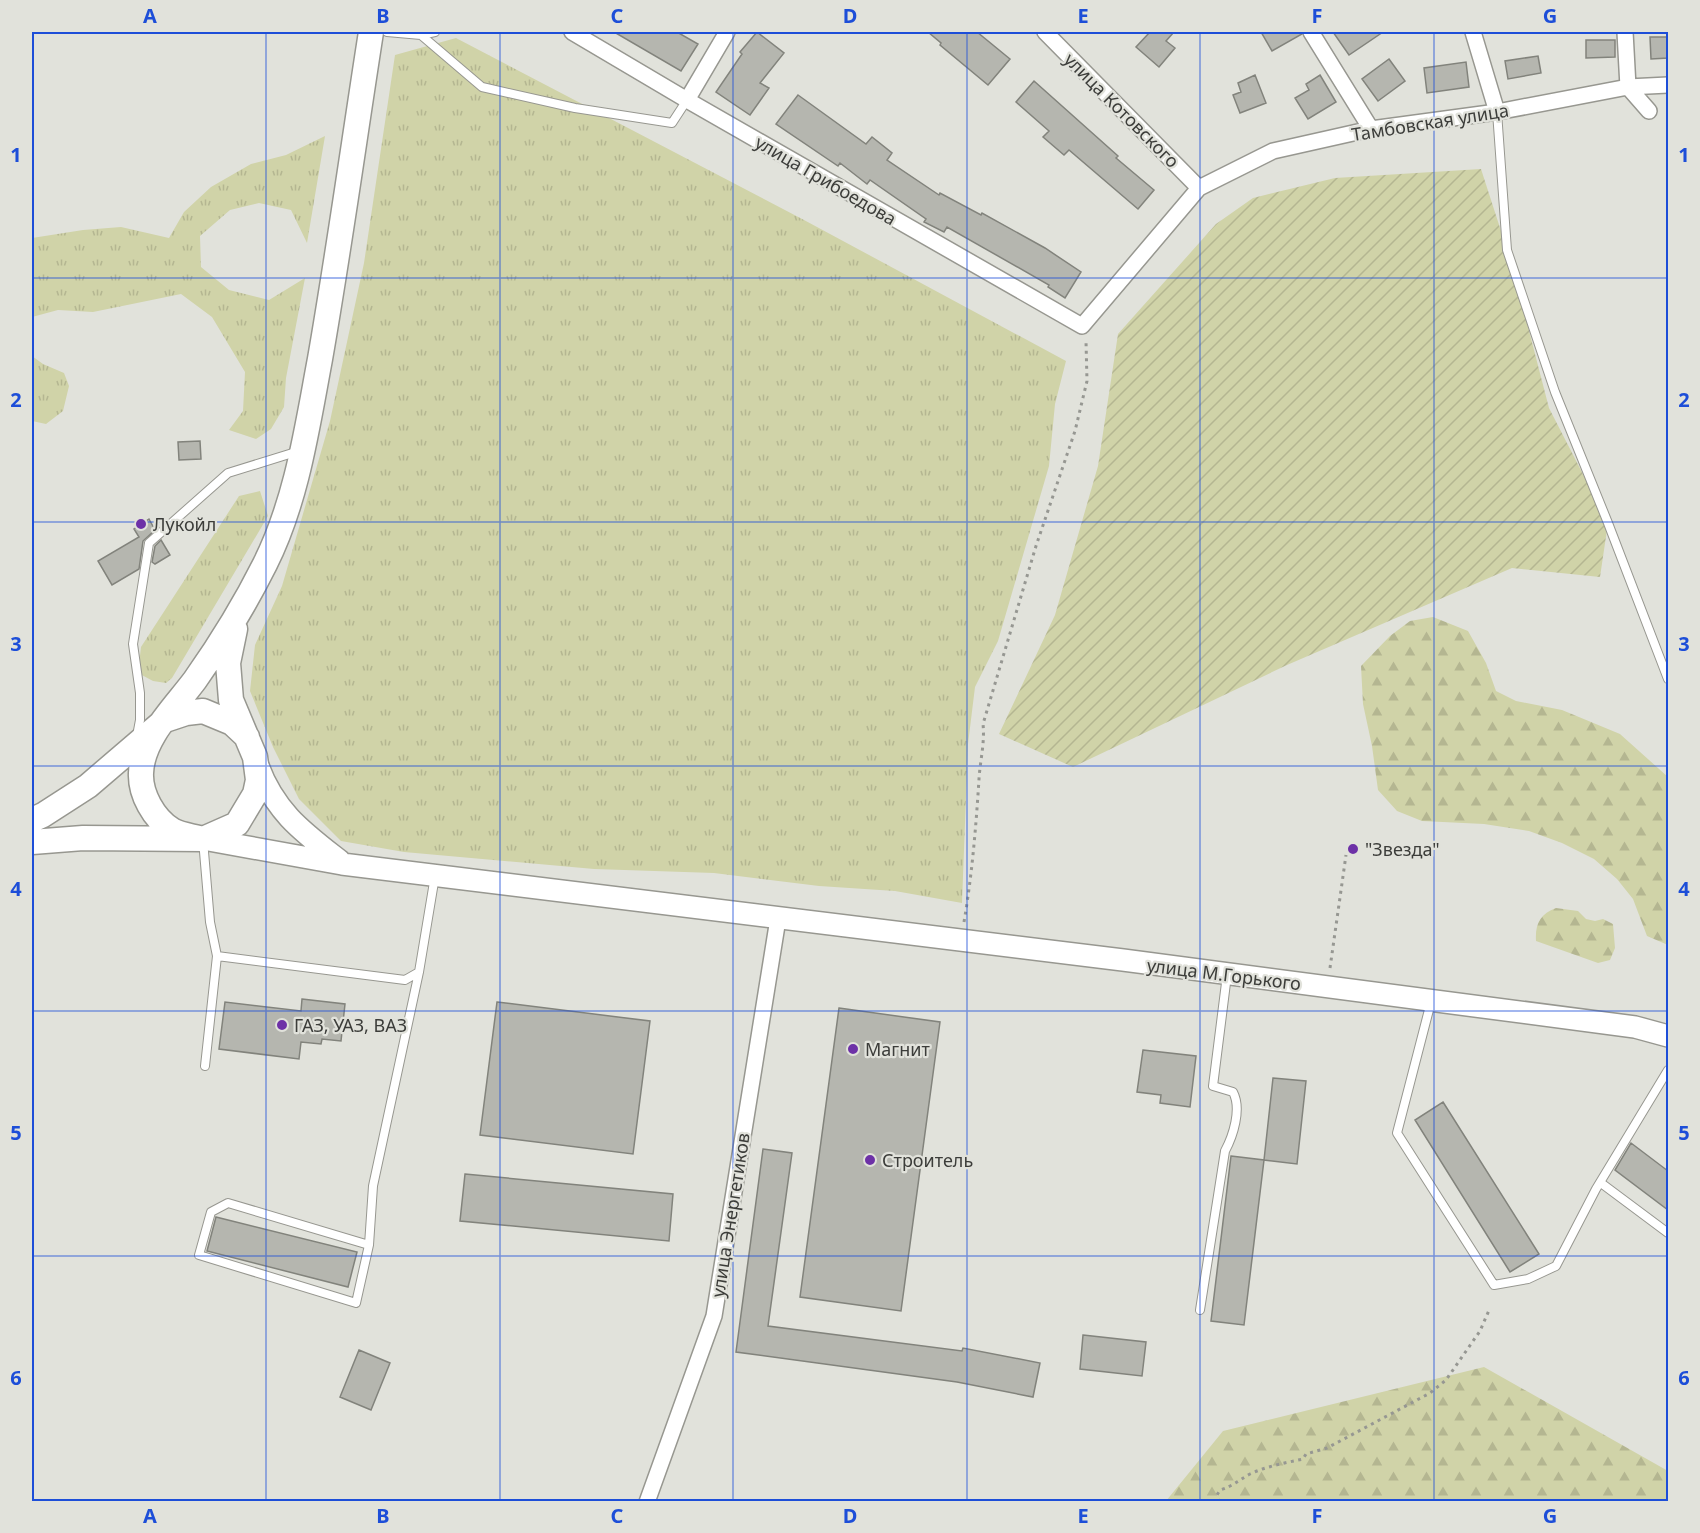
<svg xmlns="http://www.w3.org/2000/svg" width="1700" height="1533" viewBox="0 0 1700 1533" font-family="'Noto Sans',sans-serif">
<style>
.grass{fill:url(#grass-tufts)}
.forest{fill:url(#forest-firs)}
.garden{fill:url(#garden-furrows)}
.building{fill:#b5b6af;stroke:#82837c;stroke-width:1.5}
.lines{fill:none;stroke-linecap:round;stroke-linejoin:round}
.lane-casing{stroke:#979790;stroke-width:10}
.street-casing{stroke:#979790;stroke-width:18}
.secondary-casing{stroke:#979790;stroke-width:24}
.primary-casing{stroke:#979790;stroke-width:27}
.path{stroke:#969792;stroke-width:3;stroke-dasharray:3 4.5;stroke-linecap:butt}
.lane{stroke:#fff;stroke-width:8}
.street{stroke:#fff;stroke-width:15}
.secondary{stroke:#fff;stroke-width:21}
.primary{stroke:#fff;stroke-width:24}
.grid{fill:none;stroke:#1d4ed8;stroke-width:1.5;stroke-opacity:0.55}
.poi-dot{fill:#6d31a7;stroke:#e1e2db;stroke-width:2}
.labels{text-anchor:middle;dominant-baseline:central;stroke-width:4.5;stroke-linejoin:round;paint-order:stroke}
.street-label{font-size:18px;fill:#3c3d3a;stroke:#e1e2db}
.poi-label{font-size:18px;fill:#3c3d3a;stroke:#e1e2db;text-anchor:start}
.neatline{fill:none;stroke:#1d4ed8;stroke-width:2}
.grid-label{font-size:20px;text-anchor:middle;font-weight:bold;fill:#1d4ed8}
</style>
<defs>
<pattern id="grass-tufts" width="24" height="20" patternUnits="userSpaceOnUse" patternTransform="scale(1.5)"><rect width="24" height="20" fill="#d0d3a8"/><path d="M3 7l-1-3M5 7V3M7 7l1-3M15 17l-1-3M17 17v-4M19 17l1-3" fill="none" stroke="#b4b691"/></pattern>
<pattern id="forest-firs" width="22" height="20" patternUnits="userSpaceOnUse" patternTransform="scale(1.5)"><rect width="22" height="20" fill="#d0d3a8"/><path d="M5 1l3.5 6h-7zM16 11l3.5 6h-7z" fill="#b4b691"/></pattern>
<pattern id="garden-furrows" width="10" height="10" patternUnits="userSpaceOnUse" patternTransform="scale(1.5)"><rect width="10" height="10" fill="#d0d3a8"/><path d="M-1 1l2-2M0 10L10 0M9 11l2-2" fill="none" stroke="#b4b691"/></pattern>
</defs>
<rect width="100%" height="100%" fill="#e1e2db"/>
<path class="grass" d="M456,38L804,220L1066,361L1055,404L1049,466L998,641L975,687L968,744L962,903L895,891L819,886L714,873L594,869L404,852L341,841L299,799L273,747L250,691L255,645L282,586L330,421L364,263L395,55Z
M325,136L307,243L291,210L259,203L230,210L200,236L201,267L229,290L269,300L305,278L286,378L284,407L271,429L256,439L229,430L243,411L245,372L212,317L181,294L93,312L58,310L32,317V238L83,230L121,227L169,238L184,212L211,187L251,164L286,155Z
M32,356L43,364L64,373L69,386L63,411L46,424L32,421Z
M260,491L268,516L172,678L166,683L153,681L138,673L141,647L239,496Z"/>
<path class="forest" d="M1433,617L1468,631L1486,663L1496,691L1516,701L1562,710L1620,734L1668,777V945L1647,936L1633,899L1617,879L1594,859L1562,843L1529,831L1484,824L1422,821L1397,811L1378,790L1372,746L1363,704L1361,666L1390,636L1410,621Z
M1556,908L1578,911L1586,919L1595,921L1603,919L1613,924L1615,948L1610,960L1598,963L1536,941C1535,924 1540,914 1556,908Z
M1484,1367L1668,1471V1501H1166L1223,1431Z"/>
<path class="garden" d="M1481,169L1512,265L1549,408L1608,523L1600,577L1512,568L1287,665L1073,767L999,734L1055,615L1098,466L1118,334L1216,224L1253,198L1335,178Z"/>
<path class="building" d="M614,32H677L698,44L681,71Z
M757,32L784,53L760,83L769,88L750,115L716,92L742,54L740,52Z
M928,32H977L1010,59L988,85L940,45L941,43Z
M1150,32H1174L1166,41L1175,48L1159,67L1136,47Z
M1261,32H1301L1302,34L1272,51Z
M1333,32H1383L1349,55Z
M1650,37H1668V58L1651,59Z
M1586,40H1615V57L1586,58Z
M1538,56L1541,73L1508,79L1505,61Z
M1389,59L1405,81L1378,101L1362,79Z
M1466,62L1469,87L1427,93L1424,68Z
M1255,75L1266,103L1240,113L1233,95L1241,92L1238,83Z
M1320,75L1336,102L1308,119L1295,98L1309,90L1306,84Z
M1034,81L1118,156L1116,158L1154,190L1138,209L1069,150L1064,155L1043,137L1049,131L1016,102Z
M798,95L866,144L872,137L892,153L887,160L939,195L940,193L981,215L982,213L1045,248L1081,272L1065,298L1048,287L1049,285L947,227L944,232L924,222L926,219L870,180L867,184L840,163L838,166L776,124Z
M200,441L201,459L179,460L178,442Z
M149,519L155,530L143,541L139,569L112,585L98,561L139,537L134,529Z
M161,540L170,555L155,564L152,562L155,546Z
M302,999L345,1004L341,1041L322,1039L321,1044L301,1042L299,1059L219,1049L225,1002L301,1011Z
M497,1002L650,1021L633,1154L480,1135Z
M839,1008L940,1022L901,1311L800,1297Z
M1143,1050L1196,1056L1190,1107L1160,1103L1161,1095L1137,1092Z
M1273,1078L1306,1081L1297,1164L1264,1160Z
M1443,1102L1539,1254L1510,1272L1415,1120Z
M1631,1143L1668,1171V1210L1615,1170Z
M763,1149L792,1153L768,1326L962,1351L963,1348L1040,1363L1033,1397L957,1382L736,1352Z
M1231,1156L1264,1160L1244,1325L1211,1321Z
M465,1174L673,1194L669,1241L460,1221Z
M216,1217L357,1252L348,1287L207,1251Z
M1083,1335L1146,1342L1142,1376L1080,1369Z
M359,1350L390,1363L371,1410L340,1397Z"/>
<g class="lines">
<defs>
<path id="lane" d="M387,32L421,35L482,87L575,108L672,123L687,100
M421,35L435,32
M1497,112L1507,250L1555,392L1608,523L1668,679
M137,736L140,720V693L133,644L149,543L228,473L299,451
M203,840L210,922L217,956L405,980L419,972L435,876
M1431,1002L1397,1133L1494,1285L1528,1279L1556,1266L1596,1189L1668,1070
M205,1066L217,956
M1601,1183L1668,1233
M369,1245L228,1203L211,1212L199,1255L356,1303L369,1245L373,1186L419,972
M1200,1310L1225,1151C1233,1136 1242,1109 1233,1092L1213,1086L1227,975"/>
<path id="street" d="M572,32L687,100L1082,326L1199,188L1273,151L1371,129L1497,112L1628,87L1668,85
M1045,32L1199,188
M1311,32L1371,129
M1473,32L1497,112
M1625,32L1628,87L1649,111
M687,100L727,32
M647,1502L714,1316L778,919"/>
<path id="secondary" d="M258,766C275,812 303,832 340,861
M203,839L342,864L1123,960L1635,1027L1668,1036"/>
<path id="primary" d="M32,820L43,815L88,786L165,720L186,713L203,711L232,723L247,737
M203,839C193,836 180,835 172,830C154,819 140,794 141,773C142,738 175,707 195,680C221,643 245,604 265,564C297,500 307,428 320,359C339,250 354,141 371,32
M32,842L83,838L203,839L237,824L255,794L258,780L255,757L231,700L228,663L235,629"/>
</defs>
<use href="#lane" class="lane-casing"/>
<use href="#street" class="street-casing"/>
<use href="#secondary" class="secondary-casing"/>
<use href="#primary" class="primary-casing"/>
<path class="path" d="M964,922C972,875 976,827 979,779C980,761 985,743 983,724L1036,546L1075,431L1087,381L1086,341
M1330,968L1346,855
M1219,1502L1217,1495L1220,1490C1233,1486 1239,1480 1250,1474C1267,1466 1285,1463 1303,1459L1306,1454L1327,1448L1430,1393L1446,1380L1480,1331L1490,1308"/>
<use href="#lane" class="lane"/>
<use href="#street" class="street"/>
<use href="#secondary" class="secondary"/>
<use href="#primary" class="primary"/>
</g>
<path class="grid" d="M266,32V1502M500,32V1502M733,32V1502M967,32V1502M1200,32V1502M1434,32V1502M32,278H1668M32,522H1668M32,766H1668M32,1011H1668M32,1256H1668"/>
<g class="poi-dot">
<circle cx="141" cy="524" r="6"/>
<circle cx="1353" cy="849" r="6"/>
<circle cx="282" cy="1025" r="6"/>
<circle cx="853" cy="1049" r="6"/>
<circle cx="870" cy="1160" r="6"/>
</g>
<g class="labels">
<g class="street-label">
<text transform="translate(1122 110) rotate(45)">улица Котовского</text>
<text transform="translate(1430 122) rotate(-9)">Тамбовская улица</text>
<text transform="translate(826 180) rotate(30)">улица Грибоедова</text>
<text transform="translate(1224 974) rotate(7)">улица М.Горького</text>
<text transform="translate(730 1215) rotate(-81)">улица Энергетиков</text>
</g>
<g class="poi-label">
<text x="153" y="524">Лукойл</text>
<text x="1365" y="849">"Звезда"</text>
<text x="294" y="1025">ГАЗ, УАЗ, ВАЗ</text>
<text x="865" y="1049">Магнит</text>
<text x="882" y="1160">Строитель</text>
</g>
</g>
<rect width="1700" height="1533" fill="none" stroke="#e1e2db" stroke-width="66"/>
<rect x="33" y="33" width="1634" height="1467" class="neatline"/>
<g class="grid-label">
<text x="150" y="23">A</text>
<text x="383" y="23">B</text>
<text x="617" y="23">C</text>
<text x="850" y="23">D</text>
<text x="1083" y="23">E</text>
<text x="1317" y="23">F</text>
<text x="1550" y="23">G</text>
<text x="16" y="162">1</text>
<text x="1684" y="162">1</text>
<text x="16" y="407">2</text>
<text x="1684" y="407">2</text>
<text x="16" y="651">3</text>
<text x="1684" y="651">3</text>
<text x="16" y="896">4</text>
<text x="1684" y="896">4</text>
<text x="16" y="1140">5</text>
<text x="1684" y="1140">5</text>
<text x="16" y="1385">6</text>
<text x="1684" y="1385">6</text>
<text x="150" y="1523">A</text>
<text x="383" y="1523">B</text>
<text x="617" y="1523">C</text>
<text x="850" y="1523">D</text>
<text x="1083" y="1523">E</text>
<text x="1317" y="1523">F</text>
<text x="1550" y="1523">G</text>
</g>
</svg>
